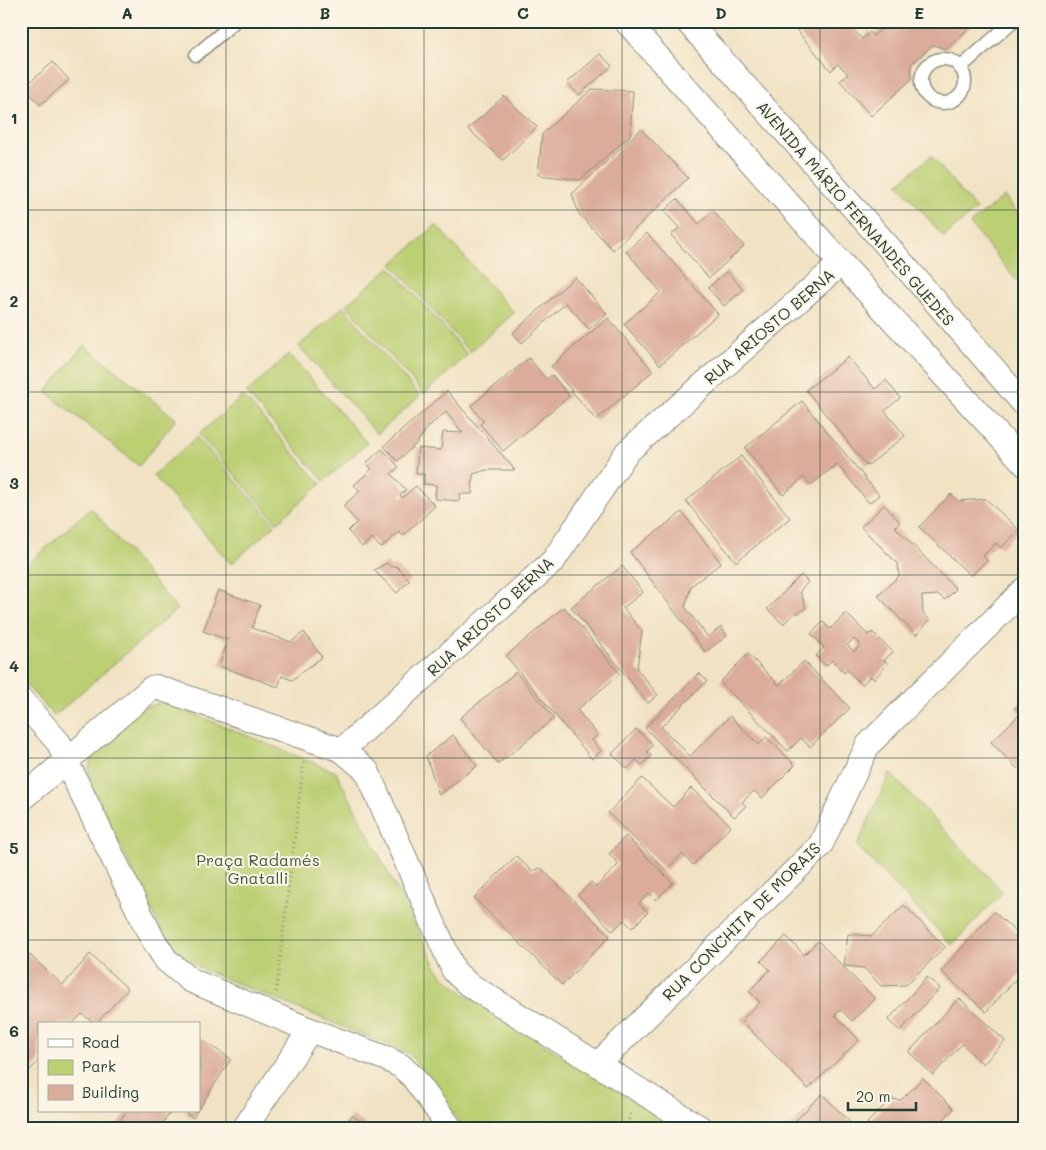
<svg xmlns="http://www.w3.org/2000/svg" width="1046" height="1150" viewBox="0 0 1046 1150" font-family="Mali,sans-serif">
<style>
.green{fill:#bbcf73;stroke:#6d8654}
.building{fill:#dbac9a;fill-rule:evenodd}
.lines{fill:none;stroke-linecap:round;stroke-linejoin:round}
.lane-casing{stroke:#88907c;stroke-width:15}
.street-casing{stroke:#88907c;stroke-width:26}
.path{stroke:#88907c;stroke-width:3;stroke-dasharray:1 4;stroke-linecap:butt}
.lane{stroke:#fff;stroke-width:12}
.street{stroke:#fff;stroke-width:24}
.grid{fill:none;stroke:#1f3d34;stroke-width:1;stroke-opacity:0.55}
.labels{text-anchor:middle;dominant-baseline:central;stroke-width:4;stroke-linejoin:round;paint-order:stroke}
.street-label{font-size:16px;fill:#1f3d34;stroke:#fcf5e5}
.park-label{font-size:16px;fill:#3e5a41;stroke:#fcf5e5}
.neatline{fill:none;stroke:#1f3d34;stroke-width:2}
.grid-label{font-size:16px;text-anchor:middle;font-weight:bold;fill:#1f3d34}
</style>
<rect width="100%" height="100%" fill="#fcf5e5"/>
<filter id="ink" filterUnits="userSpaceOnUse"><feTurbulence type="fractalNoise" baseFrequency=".02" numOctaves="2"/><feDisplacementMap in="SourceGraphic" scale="10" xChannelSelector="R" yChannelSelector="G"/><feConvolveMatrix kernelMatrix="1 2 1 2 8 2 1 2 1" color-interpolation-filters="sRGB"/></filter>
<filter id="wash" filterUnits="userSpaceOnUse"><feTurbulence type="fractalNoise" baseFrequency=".0096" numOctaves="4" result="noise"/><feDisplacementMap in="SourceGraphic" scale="20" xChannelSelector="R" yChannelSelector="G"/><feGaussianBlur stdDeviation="1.12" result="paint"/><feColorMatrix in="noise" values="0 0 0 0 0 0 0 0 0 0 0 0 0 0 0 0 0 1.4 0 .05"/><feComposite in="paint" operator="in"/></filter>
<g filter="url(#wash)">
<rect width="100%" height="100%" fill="#f1e2c3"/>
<path class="green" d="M931,156L976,209L944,237L898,184Z
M1004,196L1025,222V277L1018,282L970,224Z
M436,225L514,313L470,352L392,264Z
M390,267L468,355L424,394L346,305Z
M343,307L420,396L377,434L299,346Z
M84,345L176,419L139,466L46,392Z
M289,354L367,443L324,481L246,393Z
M243,396L321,484L277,523L199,434Z
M197,437L275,525L231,564L153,475Z
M91,508L177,609L54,716L21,679V570Z
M165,702L336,772L440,973L466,995L678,1129H465L410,1054L204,970L175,953L164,936L92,786L88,769L96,749L142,708Z
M890,773L1003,892L952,945L857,846Z"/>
<g id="blocks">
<path class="building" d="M801,21H824L829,27L835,21H845L862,39L870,32L873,36L890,21H977L946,49L933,45L911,64L912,79L871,116L840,81L848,74L838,64L831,71L794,27Z
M600,54L612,66L579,95L567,83Z
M53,62L69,80L40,105L24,87Z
M592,89L633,91L630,136L580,180L538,175L542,134Z
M504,96L537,127L503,160L468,129Z
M641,129L688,178L613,250L579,214L572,194Z
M677,199L699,224L713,211L744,246L709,278L671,235L679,228L664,211Z
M647,233L718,314L660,365L624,324L661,292L626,251Z
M727,271L743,290L724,306L708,288Z
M575,277L607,314L589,329L566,303L522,343L513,333Z
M608,318L653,371L596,420L551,366Z
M848,357L875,389L886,380L900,398L885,411L905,436L867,466L806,390Z
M529,358L546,379L552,375L569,396L503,451L480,424L484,421L471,406Z
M447,391L515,470H486L473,474L472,494H460L459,501L435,499L436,485L424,484V474H416L418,448L441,450L443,432L463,433L446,412L429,426L416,444L397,461L384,446Z
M802,401L879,495L869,503L837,464L811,485L804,477L783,495L745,448Z
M382,449L399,467L391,474L406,490L400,495L402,498L416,486L435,506L403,536L399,532L381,548L372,538L362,547L348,531L357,522L343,506L360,491L354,485L372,469L366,463Z
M741,456L790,518L736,562L686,501Z
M951,494L958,501L986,499L1019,530L1001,548L996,543L983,556L987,560L971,576L919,527Z
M884,505L900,522L895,527L956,589L945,600L939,595L922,596L923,613L930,620L916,635L878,596L899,576L898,564L861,527Z
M682,512L721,563L691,586L685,607L708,637L721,627L727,636L705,652L630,552Z
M387,563L391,567L396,566L410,580L397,593L374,570Z
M622,566L643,592L623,608L642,631L637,669L658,695L648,703L571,607Z
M801,575L808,582L800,591L806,608L799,613H795L783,624L767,609Z
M218,590L260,605L252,628L291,642L304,632L322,657L292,680L282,676L278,687L219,666L228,640L203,631Z
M564,607L620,674L577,710L598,735L592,740L601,751L592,759L506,656Z
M846,613L868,635L872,632L893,652L884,660L888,664L874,679L870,676L862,685L847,670L844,673L832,660L826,666L816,656L824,647L811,634L823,622L830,629ZM854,639L860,645L854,652L847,645Z
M748,654L779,685L804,661L850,708L810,747L801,738L788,751L720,682Z
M516,672L554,718L498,764L460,718Z
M699,673L707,681L661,727L690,756L730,716L759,745L766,737L795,765L762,798L754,791L742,802L746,806L734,817L645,728Z
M1025,698V776L991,742L1020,714L1015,708Z
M636,729L653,745L647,752L651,756L642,765L636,760L628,769L612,754Z
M453,735L477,766L439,795L426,756Z
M642,778L673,807L691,788L731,826L693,865L682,854L666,870L608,813Z
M626,836L673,883L656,900L649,893L639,904L648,912L632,928L624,920L613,931L578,895L591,882L596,887L619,864L609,854Z
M516,856L532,871L541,868L610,936L562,985L474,898Z
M904,905L945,947L906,985L881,986L864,968L844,966L848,934L872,936Z
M994,912L1025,940V969L986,1012L941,971Z
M786,936L804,955L818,941L875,999L852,1021L841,1010L835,1015L859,1040L808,1089L741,1020L760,1002L749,991L770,970L761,961Z
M21,947L63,985L90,954L128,989L96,1024L82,1014L72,1024H39V1061L28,1072L21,1066Z
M927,977L940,988L900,1031L888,1020Z
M959,998L1005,1041L983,1064L962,1044L933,1075L909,1052Z
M199,1038L231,1059L199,1109Z
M923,1078L954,1109L934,1129H873L867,1123L891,1099L901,1100Z
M822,1094L857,1129H787Z
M127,1111H167L170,1113L159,1129H113Z
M183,1111H197L193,1118Z
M352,1115L371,1129H342Z"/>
</g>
</g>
<g filter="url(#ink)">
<use href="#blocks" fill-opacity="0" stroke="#88907c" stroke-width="1"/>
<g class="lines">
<defs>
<path id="lane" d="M196,55L232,24L231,21
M921 81a22 22 0 1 1 44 0a22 22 0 1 1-44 0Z
M960,68L1013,21"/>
<path id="street" d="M626,21L841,263L1025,464
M687,21L884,242L1025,405
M21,700L59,743L66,761L21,799
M342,750L553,561L627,452L841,263
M599,1063L820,846L868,745L1025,589
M244,1129L310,1030
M451,1129L413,1077L401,1066L385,1058L310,1030L190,980L166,960L151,936L66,761L152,688L156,687L342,750L367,771L454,971L468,984L702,1129"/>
</defs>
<use href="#lane" class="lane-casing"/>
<use href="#street" class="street-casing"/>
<path class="path" d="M276,992L304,760
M625,1129L632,1111"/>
<use href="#lane" class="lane"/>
<use href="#street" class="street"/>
</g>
</g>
<path class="grid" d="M226,21V1129M424,21V1129M622,21V1129M820,21V1129M21,210H1025M21,392H1025M21,575H1025M21,758H1025M21,940H1025"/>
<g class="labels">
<g class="street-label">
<text transform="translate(856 213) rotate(49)">AVENIDA MÁRIO FERNANDES GUEDES</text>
<text transform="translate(769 326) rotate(-41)">RUA ARIOSTO BERNA</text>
<text transform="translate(490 616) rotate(-43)">RUA ARIOSTO BERNA</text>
<text transform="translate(741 921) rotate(-45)">RUA CONCHITA DE MORAIS</text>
</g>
<g class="park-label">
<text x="258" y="859">Praça Radamés<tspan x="258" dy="18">Gnatalli</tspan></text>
</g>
</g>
<rect width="1046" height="1150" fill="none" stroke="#fcf5e5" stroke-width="55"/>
<rect x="38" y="1022" width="162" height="90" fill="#fcf5e5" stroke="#a4ab9e"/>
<rect x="48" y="1039" width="25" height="8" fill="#ffffff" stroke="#a4ab9e"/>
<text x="82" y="1048" font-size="15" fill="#1f3d34">Road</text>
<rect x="48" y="1060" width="25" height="15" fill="#bbcf73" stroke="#a4ab9e"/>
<text x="82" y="1072" font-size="15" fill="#1f3d34">Park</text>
<rect x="48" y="1085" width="25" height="15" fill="#dbac9a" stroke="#a4ab9e"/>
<text x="82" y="1098" font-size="15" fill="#1f3d34">Building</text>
<path d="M848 1102v8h68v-8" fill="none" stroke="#1f3d34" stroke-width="2.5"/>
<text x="856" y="1102" font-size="15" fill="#1f3d34" stroke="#fcf5e5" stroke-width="4" paint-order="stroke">20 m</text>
<rect x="28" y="28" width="990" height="1094" class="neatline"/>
<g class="grid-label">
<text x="127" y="19">A</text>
<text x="325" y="19">B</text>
<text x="523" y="19">C</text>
<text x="721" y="19">D</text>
<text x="919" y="19">E</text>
<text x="14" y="124">1</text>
<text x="14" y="307">2</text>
<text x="14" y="489">3</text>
<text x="14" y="672">4</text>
<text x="14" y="854">5</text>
<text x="14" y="1037">6</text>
</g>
</svg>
